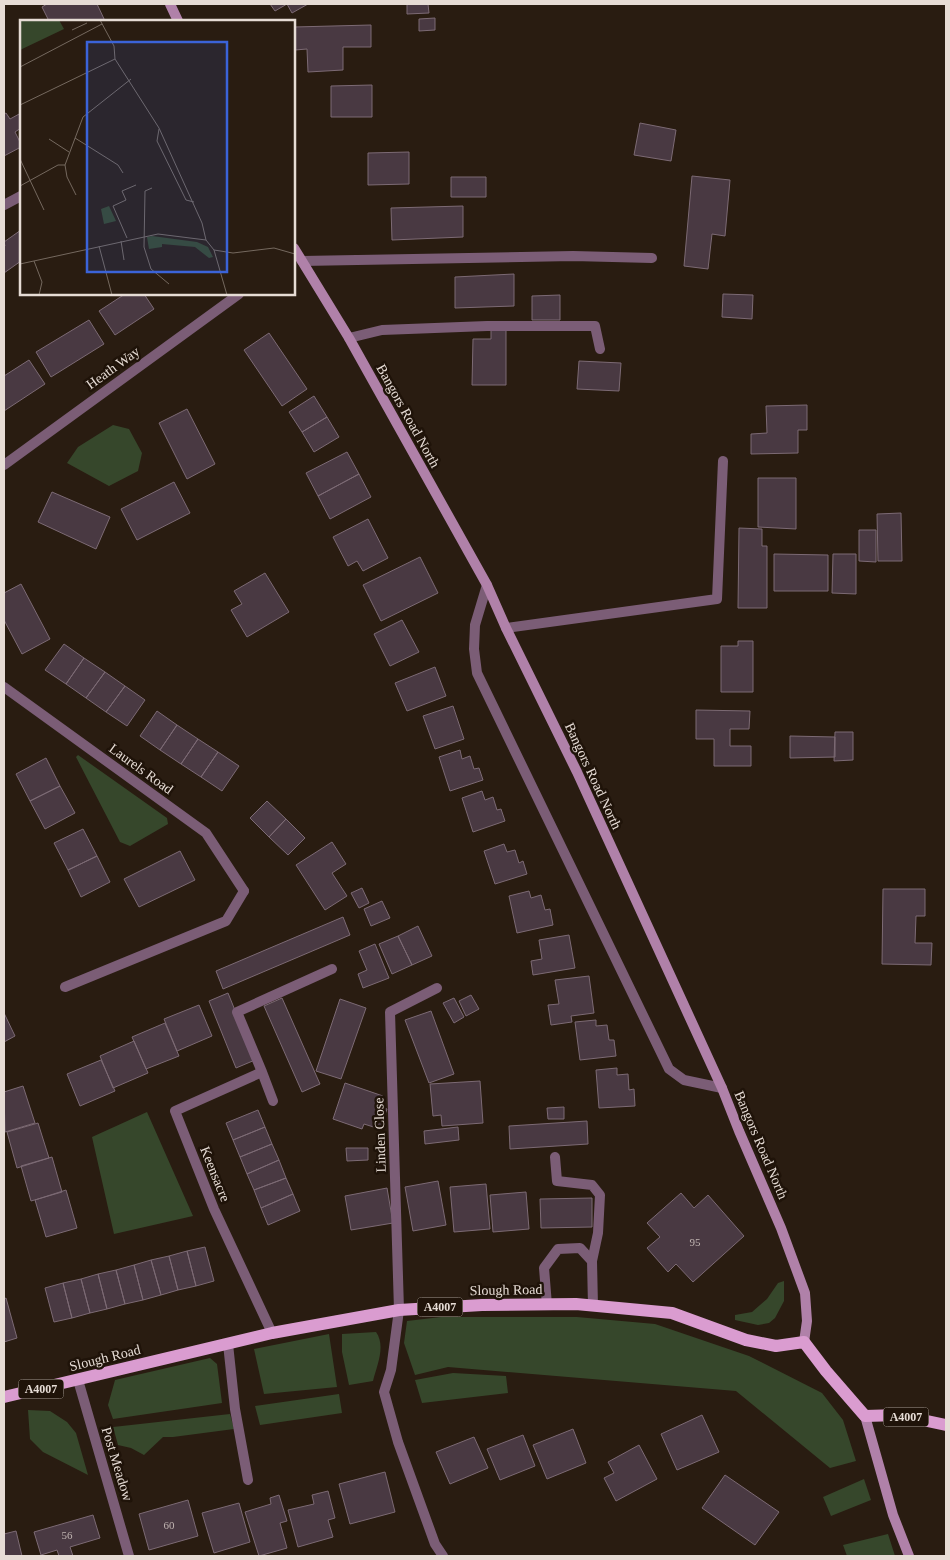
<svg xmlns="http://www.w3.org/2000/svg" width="950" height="1560" viewBox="0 0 950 1560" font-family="'Times New Roman',serif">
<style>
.green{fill:#36472b}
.building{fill:#493942;stroke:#7c6a74}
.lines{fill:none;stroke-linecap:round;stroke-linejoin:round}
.lane{stroke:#7b5d76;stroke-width:10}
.street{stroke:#7b5d76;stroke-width:10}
.secondary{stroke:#b081a9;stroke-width:10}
.primary{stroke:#da9cd0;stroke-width:12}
.labels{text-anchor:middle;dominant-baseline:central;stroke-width:5;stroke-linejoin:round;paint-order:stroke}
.number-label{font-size:11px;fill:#bfb3b0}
.shield{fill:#1f1309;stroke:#aaa098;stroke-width:1}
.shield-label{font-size:12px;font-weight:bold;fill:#e6dcd5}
.street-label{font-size:14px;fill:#e6dcd5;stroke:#1f1309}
.inset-road{fill:none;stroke:#75695f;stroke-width:1}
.view{fill:#3b63d8;fill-opacity:0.15;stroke:#3b63d8;stroke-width:2.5}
.inset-edge{fill:none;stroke:#e6dcd5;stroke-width:2.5}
</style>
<rect width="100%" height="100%" fill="#291c11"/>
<path class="green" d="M113,425L129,429L142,453L138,471L109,486L67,463L78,447Z
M78,755L167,818L168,824L130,846L120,842L76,757Z
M147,1112L193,1216L114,1234L92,1137Z
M784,1281V1301L775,1318L769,1323L758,1325L735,1320V1315L752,1312L767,1299L778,1283Z
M441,1317H577L655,1324L749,1356L822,1393L843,1420L856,1461L830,1468L736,1391L448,1367L415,1375L404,1343L407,1321Z
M376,1332C386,1346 377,1365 373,1381L349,1385L342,1352V1334Z
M329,1334L337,1387L264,1394L254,1349Z
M210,1358L217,1364L222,1403L113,1419L108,1405L115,1380Z
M453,1373L506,1376L508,1393L422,1403L415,1380Z
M339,1394L342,1413L260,1425L255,1406Z
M28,1410L50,1411L67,1422L76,1433L88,1475L43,1452L30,1439Z
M230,1414L234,1429L173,1437H163L144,1455L131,1448L118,1445L113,1427Z
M864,1479L871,1500L831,1516L823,1497Z
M888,1534L895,1556H847L843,1545Z"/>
<path class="building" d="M47,4H97L105,21H49L42,7Z
M270,4H308L292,13L287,4L275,11Z
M407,4H428L429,13L407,14Z
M435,18V30L419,31V19Z
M371,25V47H343V70L308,72L307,49L295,50L294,27Z
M372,85V117H331V86Z
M6,113L10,119L21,113V128L15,132L21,144V147L4,156V114Z
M640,123L676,130L671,161L634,155Z
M409,152V184L368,185V153Z
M692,176L730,180L725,236L712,234L708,269L684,266Z
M451,177H486V197H451Z
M463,206V237L392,240L391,208Z
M21,230V261L4,273V247L5,246L4,242Z
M514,274V306L455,308V277Z
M125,294H144L154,309L115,335L99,311Z
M723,294L753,295L752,319L722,317Z
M560,295V320H532V296Z
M89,320L104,344L51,377L36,352Z
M491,330H506V385H472L473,339H491Z
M269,333L307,389L282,406L244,350Z
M29,360L45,384L4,411V376Z
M579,361L621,363L619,391L577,389Z
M314,396L327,417L302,432L289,412Z
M807,405V430H798V453L751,454V434L767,433L766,406Z
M187,409L215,464L187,479L159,423Z
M327,417L339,437L314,452L302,432Z
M347,452L359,474L318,496L306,473Z
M359,474L371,497L330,519L318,496Z
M758,478H796V529L758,527Z
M174,482L190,513L137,540L121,509Z
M52,492L110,517L96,549L38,522Z
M901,513L902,561H878L877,514Z
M368,519L388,558L363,571L357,561L348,566L333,537Z
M739,528L762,529V546H767V608H738Z
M859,530H876V562L859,561Z
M774,554L828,555V591H774Z
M833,554H856V594L832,593Z
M420,557L438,593L381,621L363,585Z
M265,573L289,612L247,637L231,610L242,604L234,591Z
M21,584L50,639L22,654L4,620V593Z
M402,620L419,652L390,666L374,634Z
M738,641H753V692H721V646H738Z
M64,644L84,658L66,684L45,670Z
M84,658L105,672L86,698L66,684Z
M435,667L446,696L407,711L395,683Z
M105,672L125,686L106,712L86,698Z
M125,686L145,700L127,726L106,712Z
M453,706L464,739L435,749L423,716Z
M696,710L750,711L749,729H730V746H751V766H714V739H696Z
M157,711L177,725L160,750L140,736Z
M177,725L198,739L181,764L160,750Z
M835,732H853V760L834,761Z
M790,736L835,737V757L790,758Z
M198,739L218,752L201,777L181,764Z
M460,750L462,759L470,756L474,769L479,768L483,780L450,791L439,757Z
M218,752L239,766L222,791L201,777Z
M46,758L60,786L30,801L16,774Z
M60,786L75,813L45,829L30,801Z
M482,791L485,800L493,797L497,810L501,809L505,821L473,832L462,798Z
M267,801L286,819L269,837L250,818Z
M286,819L305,838L288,855L269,837Z
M83,829L97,856L68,870L54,843Z
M332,842L346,864L332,873L347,896L325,910L296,865Z
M504,844L507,852L515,850L519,863L523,861L527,874L495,884L484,851Z
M180,851L195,880L139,907L124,879Z
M97,856L110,882L81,897L68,870Z
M362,888L369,903L359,908L351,893Z
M883,889H925V916H916L915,943H932L931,965L882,964Z
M529,891L531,898L541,895L545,910L550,909L553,925L517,933L509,896Z
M382,901L390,918L371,926L364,909Z
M343,917L350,935L223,989L216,971Z
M418,926L432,956L412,965L398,936Z
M569,935L575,968L533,975L531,961L542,959L539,940Z
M398,936L412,965L392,974L379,944Z
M375,944L389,978L363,988L358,974L367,970L359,951Z
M589,976L594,1013L571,1016L572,1022L551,1025L548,1005L559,1004L555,980Z
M228,993L255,1060L236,1068L209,1001Z
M471,995L479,1009L466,1016L459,1001Z
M282,998L320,1084L302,1092L264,1006Z
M454,998L464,1017L454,1023L443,1003Z
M340,999L366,1008L341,1079L316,1071Z
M199,1005L212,1036L177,1051L164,1019Z
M431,1011L454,1074L429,1083L405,1020Z
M4,1013L15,1036L4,1042Z
M596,1020V1026L607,1025L609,1040H614L616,1056L580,1060L575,1022Z
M165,1023L179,1056L146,1069L132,1037Z
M134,1041L148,1073L113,1088L100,1056Z
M101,1060L115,1091L80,1106L67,1074Z
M617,1068V1075L628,1074L629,1090L634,1089L635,1106L599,1108L596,1070Z
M480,1081L483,1123L442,1126L441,1115L433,1116L430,1084Z
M345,1083L383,1096L379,1106L387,1109L380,1129L364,1124L362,1129L333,1119Z
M23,1086L35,1123L5,1132L4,1092Z
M564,1107V1119H548L547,1108Z
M258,1110L265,1127L233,1140L226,1123Z
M587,1121L588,1144L510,1149L509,1126Z
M38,1123L49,1158L17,1168L7,1132Z
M265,1127L272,1144L240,1157L233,1140Z
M458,1127L459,1140L425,1144L424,1131Z
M272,1144L279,1160L247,1174L240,1157Z
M346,1148H368V1160L347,1161Z
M52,1157L62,1192L31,1201L21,1166Z
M279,1160L286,1178L254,1190L247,1174Z
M286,1178L293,1194L261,1208L254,1190Z
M438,1181L446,1225L413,1231L405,1187Z
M486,1184L490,1229L454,1232L450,1187Z
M387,1188L393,1223L351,1230L345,1196Z
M66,1190L77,1228L46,1237L35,1200Z
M526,1192L529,1229L493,1232L490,1195Z
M681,1193L694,1208L708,1195L744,1236L693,1282L676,1264L668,1272L647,1248L660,1237L647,1223Z
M293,1194L300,1211L268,1225L261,1208Z
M592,1198V1227L541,1228L540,1199Z
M205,1247L214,1281L196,1286L187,1251Z
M187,1251L196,1286L178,1290L169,1256Z
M169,1256L178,1290L161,1295L151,1260Z
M151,1260L161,1295L143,1300L134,1265Z
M134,1265L143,1300L125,1304L116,1270Z
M116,1270L125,1304L107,1309L98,1274Z
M98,1274L107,1309L90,1313L81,1279Z
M81,1279L90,1313L72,1318L63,1283Z
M63,1283L72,1318L54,1322L45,1288Z
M6,1298L17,1338L4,1342V1299Z
M702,1415L719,1452L677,1470L661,1434Z
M573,1429L586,1463L547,1479L533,1445Z
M523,1435L535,1466L500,1480L487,1449Z
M474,1437L488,1468L450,1484L436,1452Z
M639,1445L657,1479L616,1501L604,1478L614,1473L608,1462Z
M385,1472L395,1512L350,1524L339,1484Z
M725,1475L779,1512L755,1545L702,1508Z
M328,1491L335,1518L328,1520L333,1537L298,1547L288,1510L314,1504L312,1495Z
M279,1495L287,1521L280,1523L287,1548L259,1556L245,1512L271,1504L270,1498Z
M188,1500L198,1536L149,1550L139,1514Z
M239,1503L250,1542L214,1553L202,1513Z
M93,1515L100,1538L70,1547L73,1556H59L57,1550L41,1555L34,1532Z
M16,1531L22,1556H4V1534Z"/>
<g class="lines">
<path class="lane" d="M302,261L573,256L652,258
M349,338L382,330L487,326H595L600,349
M506,628L717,599L723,461
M65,987L226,921L244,891
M555,1157L557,1181L592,1185L600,1195L598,1233L592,1261
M547,1305L544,1268L558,1249L580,1248L592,1261L593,1306"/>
<path class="street" d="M4,205L21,196
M4,465L239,294
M487,585L475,625L474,649L477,673L669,1069L684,1080L722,1088
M4,687L206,833L244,891
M437,988L390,1012L399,1310L391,1370L384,1392L398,1442L435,1544L443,1556
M262,1072L273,1101
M272,1333L214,1209L175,1111L262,1072L237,1012L332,969
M228,1344L235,1409L248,1480
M78,1380L129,1556"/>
<path class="secondary" d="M170,4L178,21
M294,248L349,338L487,585L506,628L577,772L722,1088L739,1131L781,1228L805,1293L807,1321L804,1342
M865,1416L893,1515L909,1556"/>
<path class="primary" d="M4,1397L272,1333L399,1310L482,1305L576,1304L672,1313L746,1340L776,1346L804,1342L826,1371L865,1416L899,1415L946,1425"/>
</g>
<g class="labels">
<g class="number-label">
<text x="695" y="1242">95</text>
<text x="169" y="1525">60</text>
<text x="67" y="1535">56</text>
</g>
<g class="shield">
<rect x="417.5" y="1297.5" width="45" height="19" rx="4"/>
<rect x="18.5" y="1379.5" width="45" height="19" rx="4"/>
<rect x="883.5" y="1407.5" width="45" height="19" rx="4"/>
</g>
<g class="shield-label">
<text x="440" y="1307">A4007</text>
<text x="41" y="1389">A4007</text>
<text x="906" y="1417">A4007</text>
</g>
<g class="street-label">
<text transform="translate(113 368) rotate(-36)">Heath Way</text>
<text transform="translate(408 416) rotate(61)">Bangors Road North</text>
<text transform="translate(141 769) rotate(36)">Laurels Road</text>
<text transform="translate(593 776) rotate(65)">Bangors Road North</text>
<text transform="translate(380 1135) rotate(-92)">Linden Close</text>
<text transform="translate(761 1145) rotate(67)">Bangors Road North</text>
<text transform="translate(215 1174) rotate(68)">Keensacre</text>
<text transform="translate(506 1290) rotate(-1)">Slough Road</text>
<text transform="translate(105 1358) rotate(-14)">Slough Road</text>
<text transform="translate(117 1464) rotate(73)">Post Meadow</text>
</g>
</g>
<g transform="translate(20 20)">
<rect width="275" height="275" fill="#291c11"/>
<path d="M0,0H39L44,9L0,30ZM89,186L96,201L84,204L81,189ZM132,216L177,222L188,227L193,237L189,238L175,227L142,224V227L129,229L127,217Z" fill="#36472b"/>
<path class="inset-road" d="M80,0L94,26L95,39L139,108L182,203L186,220M52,10L67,3M0,47L82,4M0,85L95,39M139,109L137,121L166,180L174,182M55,118L98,145L103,153M29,119L49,132M0,139L24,190M0,166L38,145H45M132,168L125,171L124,227L131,249L149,264M56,175L47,157L45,145L63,97L111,59M107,218L93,186L106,180L102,171L116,165M101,221L104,240M79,226L92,275M194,230L207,275M14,241L22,262L19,275M0,244L138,214L186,220L194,230L213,233L254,228L275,234"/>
<path class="view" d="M67,22H207V252H67Z"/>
<rect width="275" height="275" class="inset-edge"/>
</g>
<rect width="950" height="1560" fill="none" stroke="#e6dcd5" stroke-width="10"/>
</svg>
